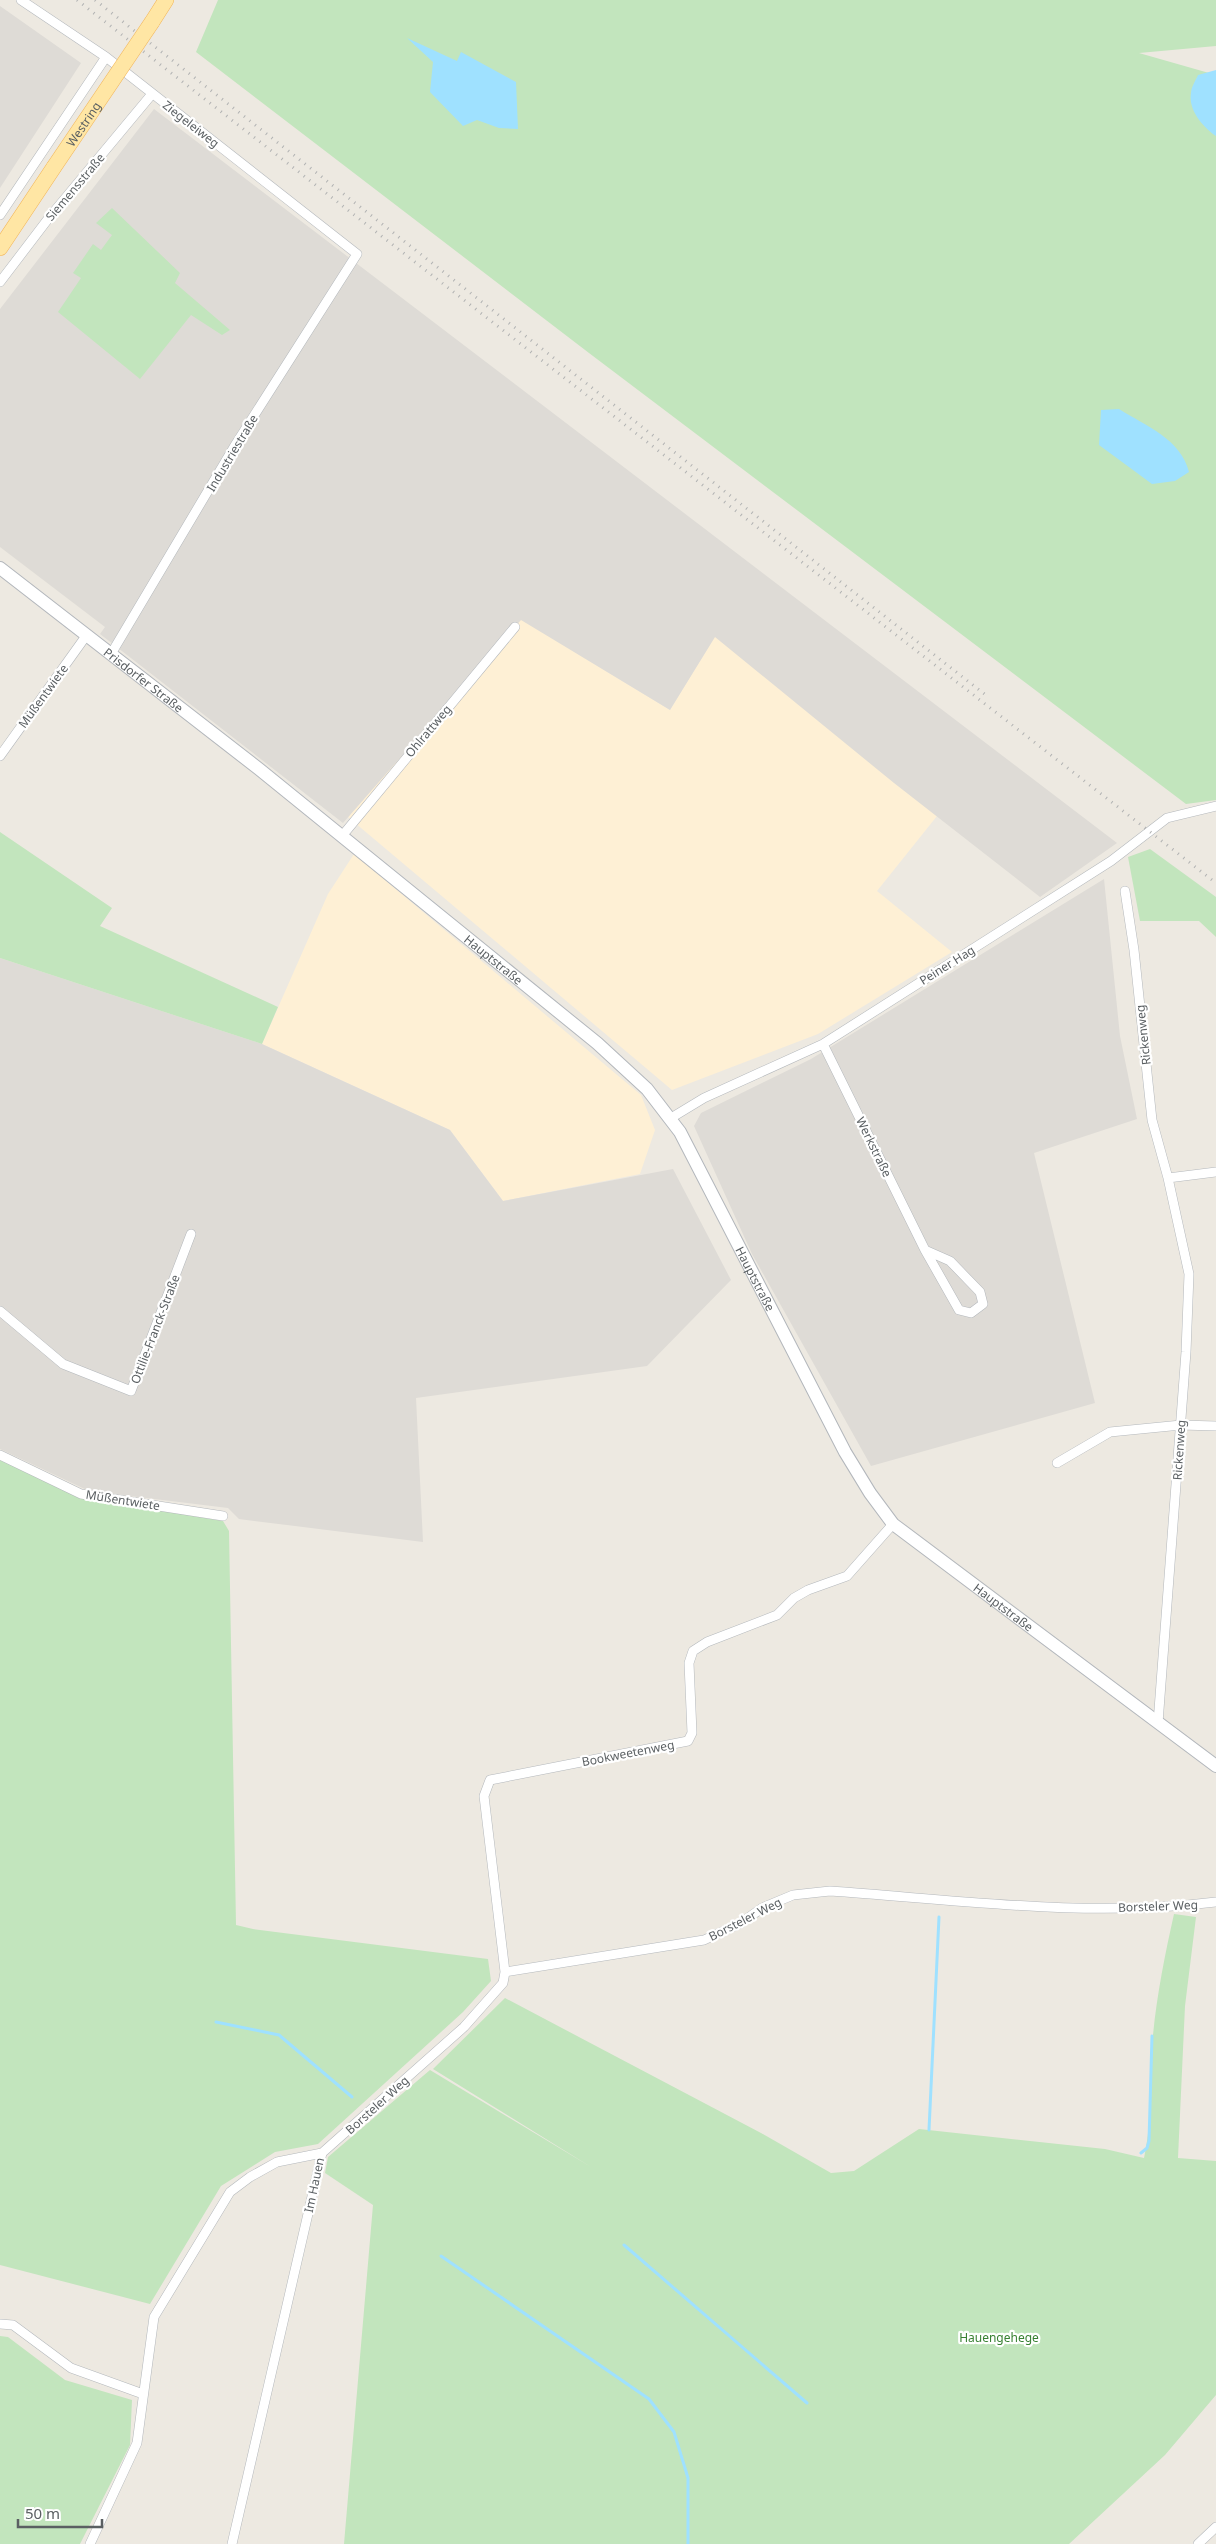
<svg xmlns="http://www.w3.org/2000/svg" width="1216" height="2544" viewBox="0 0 1216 2544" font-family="'Noto Sans',sans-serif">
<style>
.commercial{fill:#fef0d5}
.industrial{fill:#dedbd6}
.green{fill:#c2e5bd}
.water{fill:#9fe1ff}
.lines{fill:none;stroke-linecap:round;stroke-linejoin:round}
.stream{stroke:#9fe1ff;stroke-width:3}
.minor-casing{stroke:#b4b8bc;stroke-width:10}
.secondary-casing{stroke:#b3b7bc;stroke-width:14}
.primary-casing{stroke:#f3b454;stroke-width:16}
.minor{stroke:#fff;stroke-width:9}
.secondary{stroke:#fff;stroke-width:12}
.primary{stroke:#ffe6a4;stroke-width:15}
.rail{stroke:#b1b2b2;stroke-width:3;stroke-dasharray:1 6;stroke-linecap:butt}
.primary-bridge-casing{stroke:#f3b454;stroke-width:16;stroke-linecap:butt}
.primary-bridge{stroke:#ffe6a4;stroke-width:15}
.labels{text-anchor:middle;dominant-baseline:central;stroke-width:4.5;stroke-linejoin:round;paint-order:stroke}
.street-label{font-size:12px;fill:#5a5f62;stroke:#fff}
.park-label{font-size:12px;fill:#388132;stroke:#fff}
</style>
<rect width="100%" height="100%" fill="#ede9e1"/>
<path class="commercial" d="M521,619L670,710L715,636L937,816L877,891L952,952L818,1034L672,1090L348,817Z
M354,854L641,1095L655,1130L640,1174L503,1201L450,1130L262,1044L328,894Z"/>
<path class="industrial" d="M0,6L81,63L0,188Z
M154,109L1117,843L1040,897L894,783L715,637L670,710L521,620L343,823L100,634L105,627L0,547V309Z
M1104,879L1120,1036L1137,1119L1034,1153L1095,1403L871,1466L752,1254L694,1126L701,1113L811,1059Z
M0,958L262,1044L450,1130L503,1201L673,1169L731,1280L647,1366L416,1398L423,1542L239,1519L228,1508L89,1491L0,1449Z"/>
<path class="green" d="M218,0H1216V46L1139,53L1216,75V800L1186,804L589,353L196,52Z
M112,208L180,273L175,283L230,330L222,335L191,315L140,379L58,312L81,278L73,273L93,244L101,250L112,235L96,223Z
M0,832L112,908L100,926L278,1007L262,1044L0,958Z
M1150,849L1216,897V937L1199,921H1140L1128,857Z
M0,1459L81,1497L223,1521L229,1531L236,1925L253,1929L488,1959L491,1981L463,2012L318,2144L275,2152L221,2186L150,2304L0,2265Z
M1174,1914L1196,1917L1185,2006L1178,2158L1216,2161V2395L1165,2455L1069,2544H344L373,2205L325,2173L328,2157L430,2070L591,2167L433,2069L505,1998L761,2133L831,2173L854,2171L919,2129L1105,2149L1144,2158C1153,2119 1149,2076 1153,2035C1157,1994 1165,1954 1174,1914Z
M0,2336L8,2337L65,2380L132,2400L130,2445L80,2544H0Z"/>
<path class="water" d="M407,38L457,61L461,52L516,82L518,129L499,128L477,120L463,126L430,92L433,62Z
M1216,70V136C1203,127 1188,110 1191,93C1191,87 1196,80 1198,75Z
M1119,409C1146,426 1181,439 1189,472L1175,481L1152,484L1099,445L1101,410Z"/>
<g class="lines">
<path class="stream" d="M216,2022L279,2035L352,2097
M929,2130L939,1917
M1141,2153L1147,2148L1149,2141L1152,2036
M624,2245L807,2403
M441,2256L649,2399L674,2432L688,2478V2544"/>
<defs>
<path id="minor" d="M21,0L106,57L357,254L234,447L111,654
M0,215L106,57
M0,282L48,219L152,94
M0,756L86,636
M342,836L515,627
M1125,891L1134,950L1152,1120L1168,1178L1189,1274L1186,1352L1158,1723
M823,1044L925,1250L959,1310L971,1313L983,1304L980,1292L950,1261L925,1250
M671,1118L704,1098L823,1044L1111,861L1167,818L1216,806
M1168,1178L1216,1172
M0,1311L63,1364L131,1391L191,1234
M0,1455L81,1494L223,1516
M1057,1463L1110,1432L1181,1425L1216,1426
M505,1972L484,1796L490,1780L688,1741L692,1733L689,1663L693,1651L707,1642L777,1615L794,1598L808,1590L847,1576L893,1524
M322,2153L464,2027L503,1983L505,1972L704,1940L741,1923L762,1908L793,1895L830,1891C958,1900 1088,1918 1216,1902
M0,2324L13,2325L71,2368L143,2394
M90,2544L137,2443L154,2317L230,2192L250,2177L277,2162L322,2153L232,2544
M1198,2544L1216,2527"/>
<g id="secondary">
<path id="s1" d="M0,568L259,769L597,1043L647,1089L680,1132L845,1452L870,1493L893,1524L1216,1766"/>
</g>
<path id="primary" d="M152,22L166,0
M0,248L54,167"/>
</defs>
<use href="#minor" class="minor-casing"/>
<use href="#secondary" class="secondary-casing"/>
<use href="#primary" class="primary-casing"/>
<use href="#minor" class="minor"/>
<use href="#secondary" class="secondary"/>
<use href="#primary" class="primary"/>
<path class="rail" d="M77,0L1216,883
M95,0L987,696"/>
<defs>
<g id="primary-bridge">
<path id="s2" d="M54,167L152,22"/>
</g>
</defs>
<use href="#primary-bridge" class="primary-bridge-casing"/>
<use href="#primary-bridge" class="primary-bridge"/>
</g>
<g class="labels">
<g class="street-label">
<text stroke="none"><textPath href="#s2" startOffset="52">Westring</textPath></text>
<text transform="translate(191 124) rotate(38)">Ziegeleiweg</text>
<text transform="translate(75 187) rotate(-50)">Siemensstraße</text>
<text transform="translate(232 453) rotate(-59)">Industriestraße</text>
<text stroke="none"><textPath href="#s1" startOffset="182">Prisdorfer Straße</textPath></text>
<text transform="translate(43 696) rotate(-54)">Müßentwiete</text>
<text transform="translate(428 731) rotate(-50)">Ohlrattweg</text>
<text stroke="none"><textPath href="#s1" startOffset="630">Hauptstraße</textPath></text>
<text transform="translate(947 965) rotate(-32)">Peiner Hag</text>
<text transform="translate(1143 1035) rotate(-96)">Rickenweg</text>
<text transform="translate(874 1147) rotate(64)">Werkstraße</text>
<text stroke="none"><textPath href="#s1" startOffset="1050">Hauptstraße</textPath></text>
<text transform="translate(155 1329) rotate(-69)">Ottilie-Franck-Straße</text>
<text transform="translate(1179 1450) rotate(-86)">Rickenweg</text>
<text transform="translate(123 1500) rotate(9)">Müßentwiete</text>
<text stroke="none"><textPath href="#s1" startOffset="1470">Hauptstraße</textPath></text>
<text transform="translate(628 1753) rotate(-11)">Bookweetenweg</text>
<text transform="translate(1158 1906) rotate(-2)">Borsteler Weg</text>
<text transform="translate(745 1919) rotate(-27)">Borsteler Weg</text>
<text transform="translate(377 2105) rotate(-42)">Borsteler Weg</text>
<text transform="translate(314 2185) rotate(-78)">Im Hauen</text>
</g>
<g class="park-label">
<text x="999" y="2337">Hauengehege</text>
</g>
</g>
<path d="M18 2519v8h84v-8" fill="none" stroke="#5a5f62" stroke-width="2.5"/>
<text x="25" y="2519" font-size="15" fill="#5a5f62" stroke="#ffffff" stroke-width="4" paint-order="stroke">50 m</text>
</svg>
